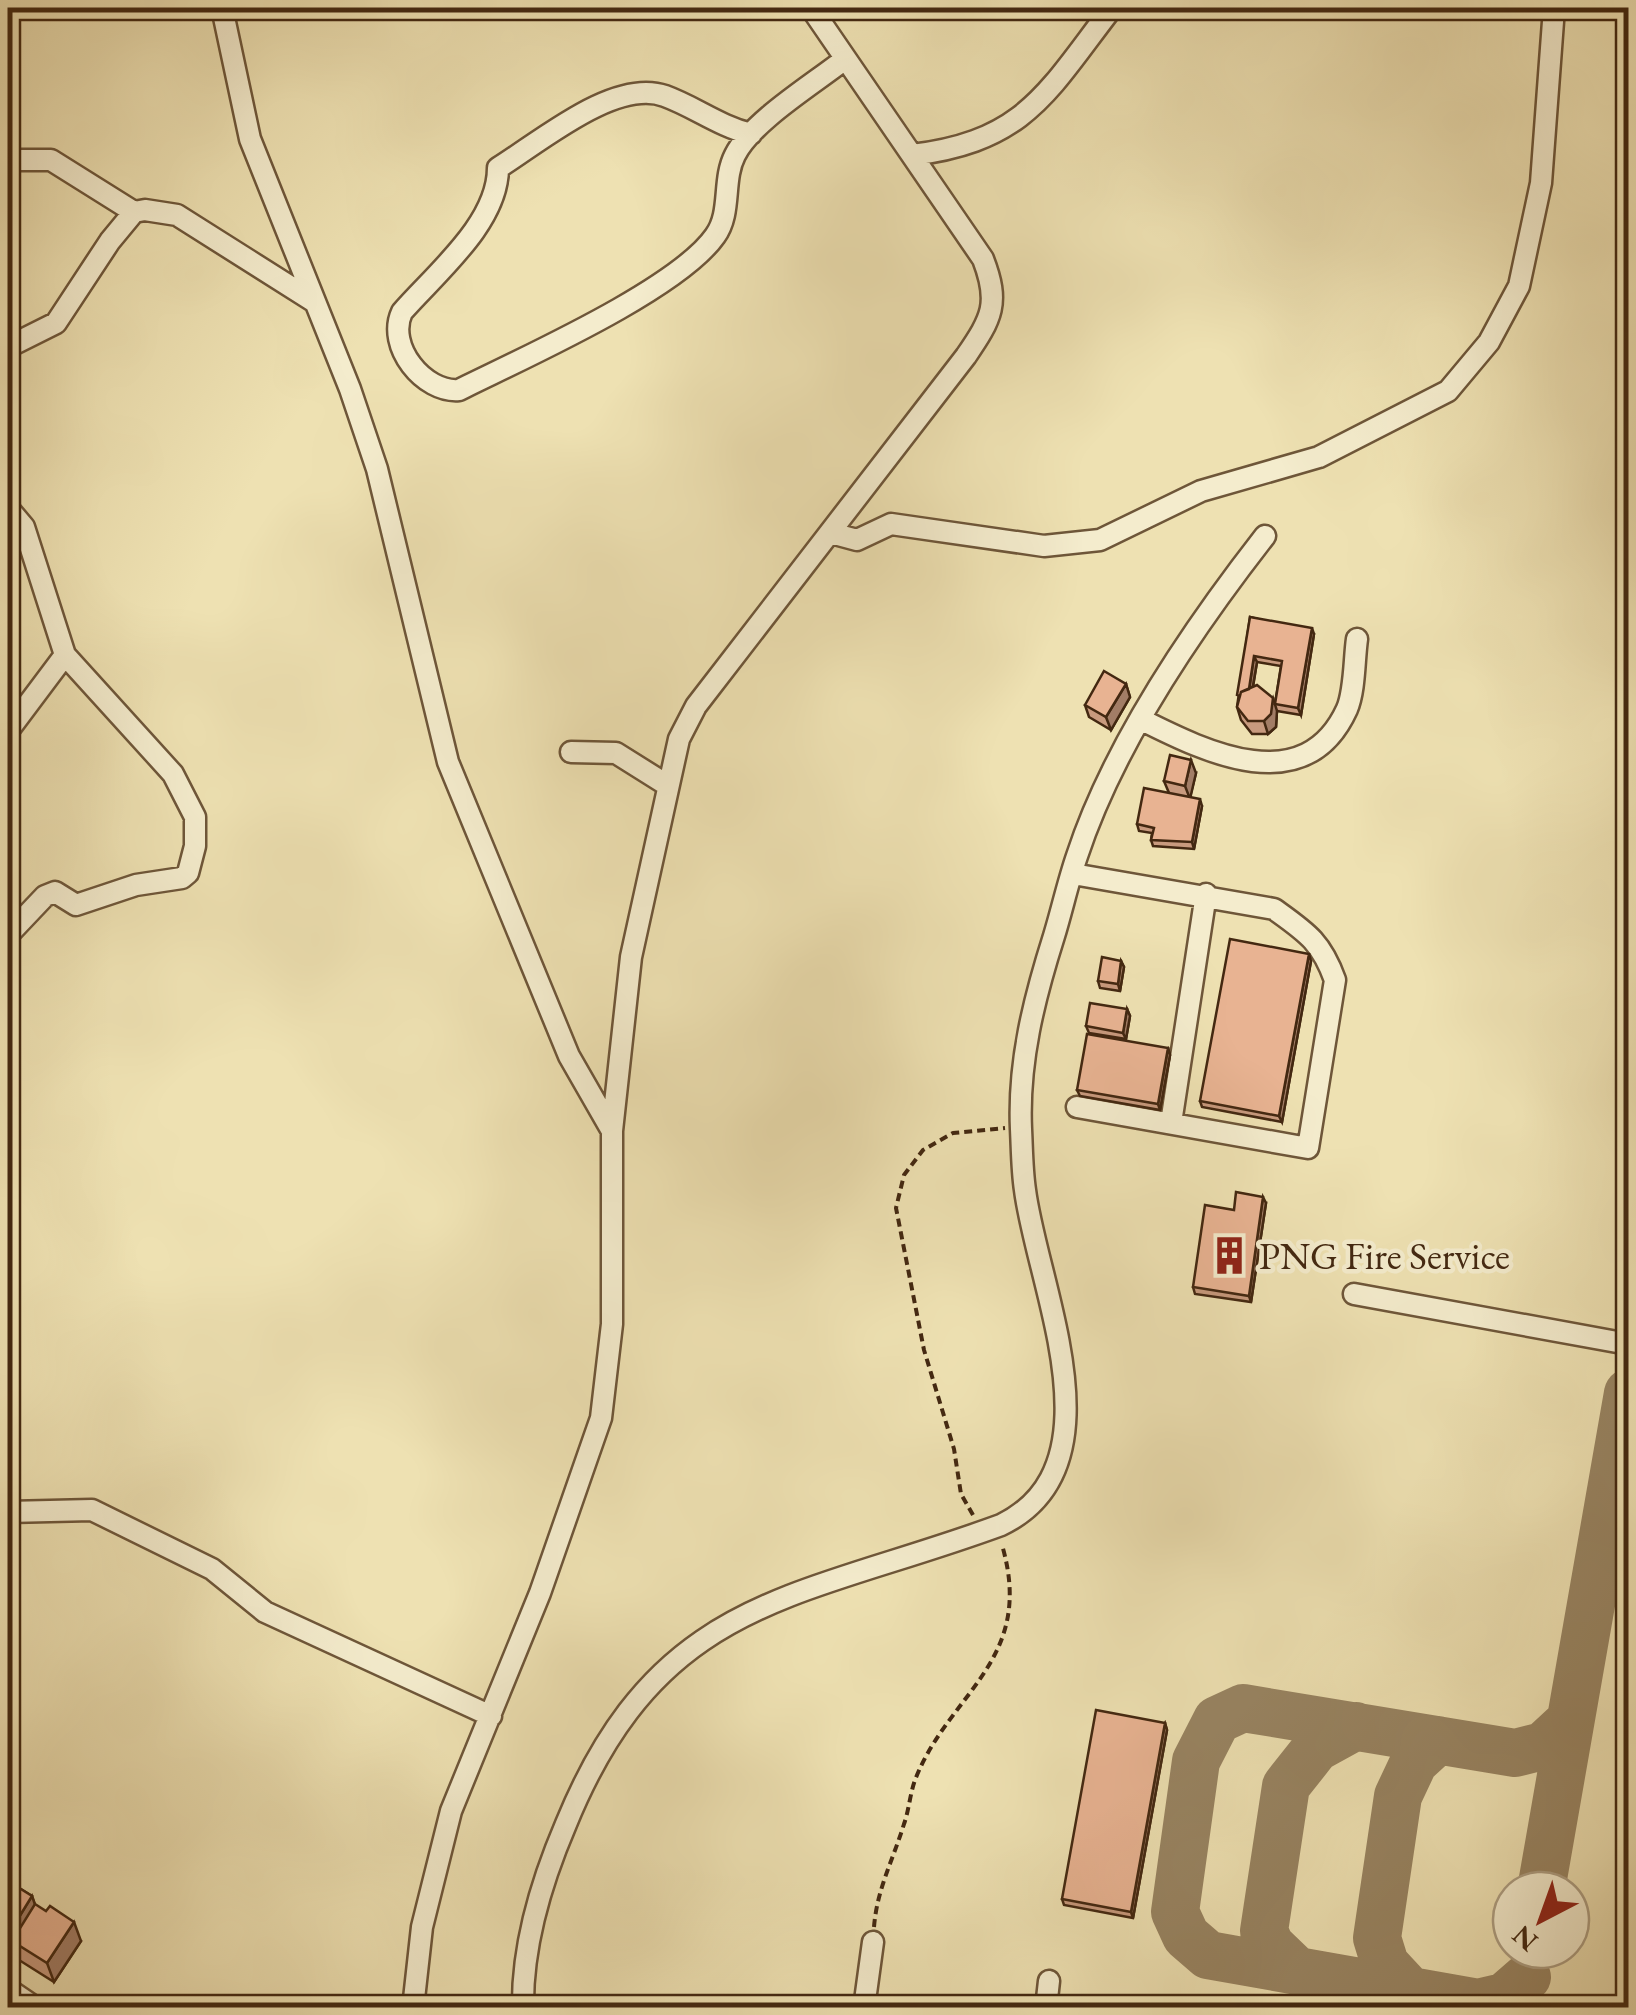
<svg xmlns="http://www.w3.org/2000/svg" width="1636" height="2015" viewBox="0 0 1636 2015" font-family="'EB Garamond',serif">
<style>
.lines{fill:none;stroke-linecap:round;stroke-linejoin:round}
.taxiway{stroke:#988462;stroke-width:48}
.minor-casing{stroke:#6e5639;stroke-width:25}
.path{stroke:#432811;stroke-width:4;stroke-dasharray:8 5;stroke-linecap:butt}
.minor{stroke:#f4eccd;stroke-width:20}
.wall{fill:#c89a7e;stroke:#432811;stroke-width:2.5;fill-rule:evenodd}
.shaded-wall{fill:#a27d66;stroke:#432811;stroke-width:2.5}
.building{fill:#e8b392;stroke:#432811;stroke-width:2.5}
.labels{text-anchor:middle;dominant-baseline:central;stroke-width:9;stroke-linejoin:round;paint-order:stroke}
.poi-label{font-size:38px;fill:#432811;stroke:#f4eccd;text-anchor:start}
</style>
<rect width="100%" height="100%" fill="#eee1b2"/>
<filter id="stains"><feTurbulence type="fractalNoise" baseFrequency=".002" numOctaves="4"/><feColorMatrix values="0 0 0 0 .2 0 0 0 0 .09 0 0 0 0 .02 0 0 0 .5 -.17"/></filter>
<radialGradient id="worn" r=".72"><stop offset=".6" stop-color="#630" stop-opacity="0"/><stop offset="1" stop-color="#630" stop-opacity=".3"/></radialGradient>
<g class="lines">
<path class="taxiway" d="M1541,1890L1628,1393
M1297,1971L1270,1945L1264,1931L1286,1786L1316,1748L1356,1726
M1527,1977L1504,1997L1478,2003L1208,1955L1186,1936L1175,1912L1196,1761L1217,1720L1243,1708L1515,1753L1543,1746L1570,1721
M1411,1992L1385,1964L1377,1938L1398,1796L1414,1762L1438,1740"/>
<defs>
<path id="minor" d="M222,8L250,139L350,389L377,469L448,762L569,1056L612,1131V1324L601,1418L540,1593L451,1811L422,1927L413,2008
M751,134C719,126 695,107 665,96C615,78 540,142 498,168C498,223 436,273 402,312C386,346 424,393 459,390C521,359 677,290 715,236C732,213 722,180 735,155C752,121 815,83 845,59
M912,155C1026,141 1047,92 1112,8
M8,160H51L134,212
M8,347L56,323L110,241L134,212L145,210L177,215L313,301
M8,508L24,527L65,655L173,774L195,817V846L188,873L182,878L136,885L76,905L55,892L45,896L8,935
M831,533L857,540L891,524L1044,546L1100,540L1201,491L1319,457L1448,391L1489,342L1519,286L1541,183L1554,8
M1142,720C1206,752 1305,801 1347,709C1355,690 1354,660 1357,639
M8,731L65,655
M571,752L616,753L667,785
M1073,874L1274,909C1306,932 1321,941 1335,980L1308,1148L1077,1107
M1171,1123L1206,894
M612,1131L631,957L679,739L696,706L966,356C992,318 1000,303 983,259L811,8
M1354,1294L1628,1344
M8,1512L92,1510L212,1569L265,1612L491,1716
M8,1989L36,2008
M523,2008C522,1946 542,1880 566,1824C659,1596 797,1600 1001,1525C1123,1466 1037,1286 1025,1190C1022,1170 1022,1149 1021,1129C1018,1062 1034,999 1054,936C1062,910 1068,882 1077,856C1113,746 1194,627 1265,536
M864,2008L873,1942
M1046,2008L1049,1981"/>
</defs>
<use href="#minor" class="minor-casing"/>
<path class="path" d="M973,1515L961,1494L954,1449L924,1350L896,1208L904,1175L923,1150L953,1133L1005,1128
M874,1927C877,1889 893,1860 904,1824C909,1810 910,1794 915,1780C949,1692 1036,1661 1002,1545"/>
<use href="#minor" class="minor"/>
</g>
<path class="wall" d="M1250,617L1314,634L1301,715L1277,711L1276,727L1268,734H1252L1241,720L1237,707ZM1257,662L1281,666L1275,704L1253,687Z
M1126,684L1130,697L1111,730L1089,717L1085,705Z
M1196,773L1190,797L1202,806L1194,849L1153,846L1151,840L1152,833L1139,831L1137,824L1169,793L1164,781Z
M1121,961L1124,967L1120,991L1100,988L1098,981Z
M1311,961L1282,1122L1202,1107L1200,1101Z
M1127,1009L1130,1016L1126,1039L1089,1033L1086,1026Z
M1168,1048L1170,1055L1160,1110L1080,1096L1077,1090Z
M1266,1203L1251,1302L1195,1294L1193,1287L1234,1210Z
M1165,1723L1167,1730L1133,1918L1064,1905L1062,1899Z
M8,1881L32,1896L35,1905L81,1941L54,1982L19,1960L16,1952L12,1957L8,1954Z"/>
<path class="shaded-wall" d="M1312,628L1314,634L1301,715L1298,708Z
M1254,656L1257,662L1250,703L1248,697Z
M1126,684L1130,697L1111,730L1106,717Z
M1273,698L1277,711L1276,727L1268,734L1264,721Z
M1191,760L1196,773L1190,799L1185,786Z
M1200,799L1202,806L1194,849L1192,842Z
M1309,954L1311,961L1282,1122L1279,1116Z
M1121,961L1124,967L1120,991L1118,984Z
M1127,1009L1130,1016L1126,1039L1123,1033Z
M1168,1048L1170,1055L1160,1110L1158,1104Z
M1263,1197L1266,1203L1251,1302L1249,1296Z
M1165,1723L1167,1730L1133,1918L1131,1912Z
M32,1896L39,1916L12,1941L16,1952L12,1957L8,1944V1935Z
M74,1922L81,1941L54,1982L47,1963Z"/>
<path class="building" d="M1250,617L1312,628L1298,708L1275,704L1282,661L1254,656L1249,689L1241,692L1240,696L1237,695Z
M1104,671L1126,684L1106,717L1085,705Z
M1257,685L1273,698L1271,714L1264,721H1248L1237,707L1241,692Z
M1170,755L1191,760L1185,786L1164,781Z
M1144,788L1200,799L1192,842L1151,840L1154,828L1137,824Z
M1230,939L1309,954L1279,1116L1200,1101Z
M1102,957L1121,961L1118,984L1098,981Z
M1090,1003L1127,1009L1123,1033L1086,1026Z
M1087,1034L1168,1048L1158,1104L1077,1090Z
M1236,1192L1263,1197L1249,1296L1193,1287L1205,1205L1234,1210Z
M1096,1710L1165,1723L1131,1912L1062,1899Z
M8,1881L32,1896L8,1935Z
M35,1904L46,1911L50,1906L74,1922L47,1963L12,1941Z"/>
<defs>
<symbol id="building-bare" viewBox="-9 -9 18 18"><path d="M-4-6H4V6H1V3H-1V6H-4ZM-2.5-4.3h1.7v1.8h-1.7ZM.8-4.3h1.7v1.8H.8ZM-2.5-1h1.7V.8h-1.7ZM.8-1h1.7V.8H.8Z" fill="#8f2418" stroke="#f4eccd" stroke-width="2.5" paint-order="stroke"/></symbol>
</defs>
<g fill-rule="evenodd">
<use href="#building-bare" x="1202" y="1228" width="55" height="55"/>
</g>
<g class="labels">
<g class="poi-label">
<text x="1259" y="1255">PNG Fire Service</text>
</g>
</g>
<rect width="1636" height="2015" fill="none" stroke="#eee1b2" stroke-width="40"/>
<rect x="10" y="10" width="1616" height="1995" fill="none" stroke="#432811" stroke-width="5"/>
<rect x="20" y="20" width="1596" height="1975" fill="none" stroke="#432811" stroke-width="2.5"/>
<g transform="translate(1541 1920) rotate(221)"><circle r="48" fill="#f4eccd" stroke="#ad9e82" stroke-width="2.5"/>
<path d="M0-8L18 38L0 25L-18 38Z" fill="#8f2418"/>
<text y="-15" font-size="28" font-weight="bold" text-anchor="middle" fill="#432811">N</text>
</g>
<rect width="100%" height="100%" filter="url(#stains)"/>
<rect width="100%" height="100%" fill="url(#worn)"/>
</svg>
